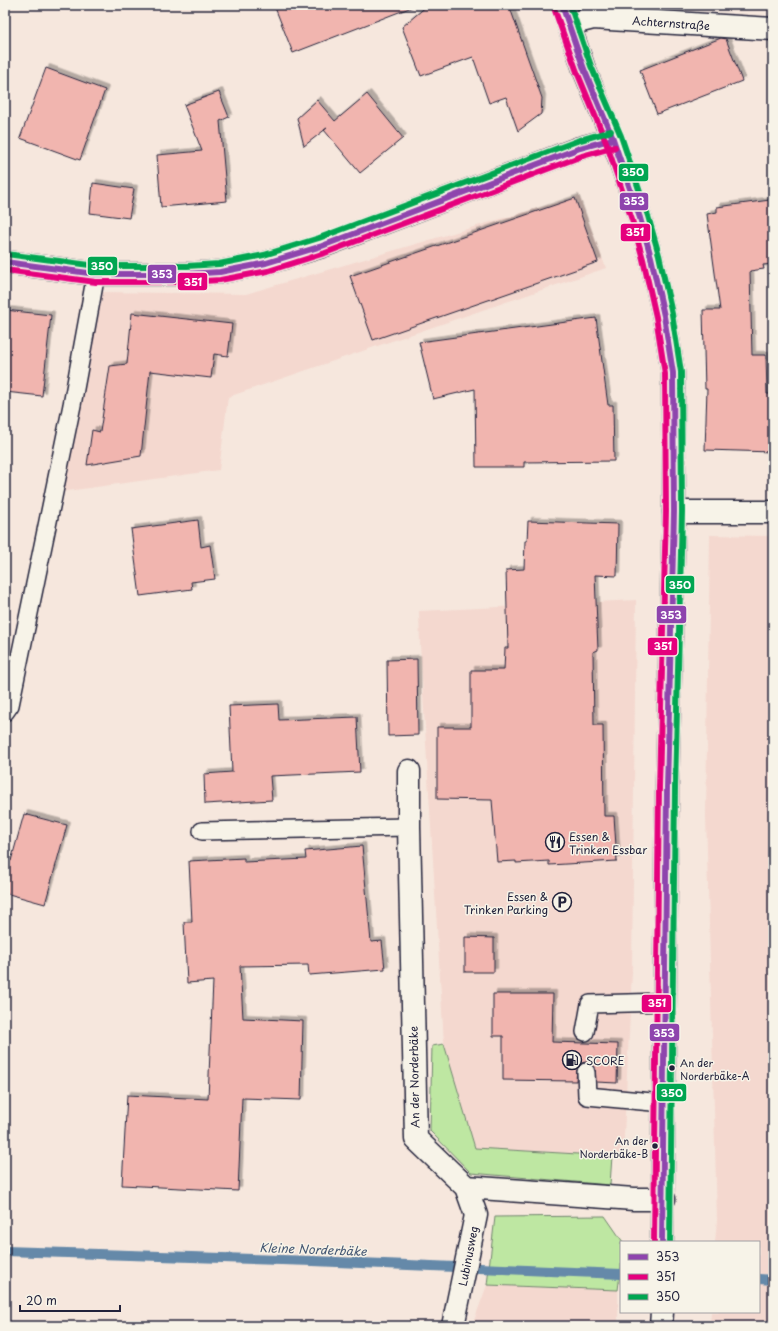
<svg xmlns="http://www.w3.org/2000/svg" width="778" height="1331" viewBox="0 0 778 1331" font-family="'Playpen Sans',sans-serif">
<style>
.built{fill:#f4d8cf}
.green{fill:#bee7a2;stroke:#70846e}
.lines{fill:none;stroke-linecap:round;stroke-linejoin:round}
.stream{stroke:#6589a9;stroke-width:10}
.building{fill:#f1b5af;stroke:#22223b;filter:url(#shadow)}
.lane-casing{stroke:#22223b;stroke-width:20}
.street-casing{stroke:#22223b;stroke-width:25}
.secondary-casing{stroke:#22223b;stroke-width:25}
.lane{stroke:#f7f3e8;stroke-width:17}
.street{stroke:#f7f3e8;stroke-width:22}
.secondary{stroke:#f7f3e8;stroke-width:22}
.bus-1-casing{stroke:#f7f3e8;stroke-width:9}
.bus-2-casing{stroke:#f7f3e8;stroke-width:9}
.bus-3-casing{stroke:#f7f3e8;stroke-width:9}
.bus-1{stroke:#8e44ad;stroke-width:6}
.bus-2{stroke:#e5007d;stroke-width:6}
.bus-3{stroke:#00a651;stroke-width:6}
.bus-dot{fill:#22223b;stroke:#f7f3e8;stroke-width:1.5}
.labels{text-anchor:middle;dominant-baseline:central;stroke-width:3;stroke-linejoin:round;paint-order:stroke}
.bus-label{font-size:10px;fill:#22223b;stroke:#f7f3e8;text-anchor:start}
.street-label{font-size:11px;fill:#22223b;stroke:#f7f3e8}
.poi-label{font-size:11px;fill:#22223b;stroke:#f7f3e8;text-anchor:start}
.water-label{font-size:12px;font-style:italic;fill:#435672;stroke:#f7f3e8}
.line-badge{stroke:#f7f3e8;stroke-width:1.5}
.badge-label{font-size:11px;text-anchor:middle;font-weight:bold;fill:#fff}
</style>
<defs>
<filter id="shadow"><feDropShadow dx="3.5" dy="-3.5" stdDeviation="0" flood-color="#0004"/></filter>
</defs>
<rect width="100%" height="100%" fill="#f6e7dd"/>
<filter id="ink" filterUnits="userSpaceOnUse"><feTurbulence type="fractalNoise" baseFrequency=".025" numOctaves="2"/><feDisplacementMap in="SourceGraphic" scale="8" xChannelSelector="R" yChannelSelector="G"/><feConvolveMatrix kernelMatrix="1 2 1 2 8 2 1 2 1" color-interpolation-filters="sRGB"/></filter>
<g filter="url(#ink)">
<path class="built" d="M670,5H773V10Z
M579,196L606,268L228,397L219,470L60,492L98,292L246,294Z
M710,535L773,536V1326H710L711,1312H759V1242H715L717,1220L706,815Z
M636,600L632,972L623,1157L475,1148L444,1044L420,644L419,611Z
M487,1285L618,1290V1326H472Z"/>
<path class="green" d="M444,1044L475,1148L612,1156L610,1185L471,1173L430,1131L432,1046Z
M605,1216L623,1242H621V1266L618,1290L487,1285L495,1217Z"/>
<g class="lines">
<path class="stream" d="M5,1251L313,1261L621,1274
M759,1279L773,1280"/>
</g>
<path class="building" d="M274,5H412V7L293,53Z
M428,5H509L542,98L541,114L518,131L506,97L489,103L473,57L421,76L402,27Z
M721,38L726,39L742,81L657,114L640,70Z
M46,68L105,90L80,160L20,138Z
M219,92L229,117L220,121L227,201L161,207L157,155L202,151L184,105Z
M367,94L403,138L360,173L324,130L327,128L304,146L297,118L317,100L335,121Z
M93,183L134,189L129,218L90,213Z
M575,198L598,262L373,340L350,276Z
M770,200L771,209L773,208V264L763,265L764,269L750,271L752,355H766L767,394H773V452L705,450L707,389H705L703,310H720L707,214L717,212V207Z
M5,310L51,315L42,396L5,392Z
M132,313L232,324L228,356L214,354L211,378L150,371L141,456L87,465L92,430L100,432L110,366L127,364Z
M596,318L608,405H613L614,461L524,462V467H476L475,389L433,399L419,342Z
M198,520L201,547L210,545L215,579L191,582L192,589L140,596L131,529Z
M528,521L618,524L617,576L595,575L598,650L593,652L594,725H603L604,816H614L617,861L549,865V861L516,863V861L497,862L492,800L437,799V727H471V670H504L505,648H508L506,570L524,569L525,541H527Z
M417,659L418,735L388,736L387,660Z
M278,704L279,720L357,717L360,772L270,776L272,800L205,804L204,774L232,772L229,706Z
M24,814L67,825L45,904L5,893V860L11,861Z
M362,846L371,942L382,941L385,969L309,975L308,965L240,966L243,1018L303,1021L301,1100L242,1098L238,1191L122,1185L127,1095L208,1099L213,981L187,983L184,922H192L189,861L244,858V862L306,859L305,851Z
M465,937L494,938V972H465Z
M493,994H553L552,1042L618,1044L617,1083L596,1082L595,1067L591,1063L586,1062L581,1063L577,1068L576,1081L503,1080V1036H493Z"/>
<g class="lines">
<defs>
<path id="lane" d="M5,712L10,705L72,405L96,274
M202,831L409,827
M585,1032L590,1004L666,1002
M586,1072L587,1096L663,1103"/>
<path id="street" d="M569,24L593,18L773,29
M5,262L96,274H187L220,272L266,263L322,246L580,148L613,139
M674,512H773
M409,771V827L416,1139L466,1187L634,1199H664
M453,1326L476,1215L466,1187"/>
<path id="secondary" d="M562,5L584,69L613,139L640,218L651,257L664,316L673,373L674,512L667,788L662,1242
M661,1326L662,1312"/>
</defs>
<use href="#lane" class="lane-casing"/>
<use href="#street" class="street-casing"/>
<use href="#secondary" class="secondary-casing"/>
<use href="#lane" class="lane"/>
<use href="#street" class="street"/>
<use href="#secondary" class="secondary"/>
<defs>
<path id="bus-1" d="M562,5L584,69L613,139L640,218L651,257L664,316L673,373L674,512L667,788L662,1242
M5,262L96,274H187L220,272L266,263L322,246L580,148L613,139"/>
<path id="bus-2" d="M554,8L577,72L606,142L632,220L643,259L656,317L665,374L666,512L659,788L654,1242
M5,270L96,282H187L220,280L268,271L325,253L582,156L615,147"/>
<path id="bus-3" d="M570,5L591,66L621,136L648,216L659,255L672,314L681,372L682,512L675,788L670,1242
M6,254L97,266H187L219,264L264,255L319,238L577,141L611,131"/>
</defs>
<use href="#bus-1" class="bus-1-casing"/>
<use href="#bus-2" class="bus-2-casing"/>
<use href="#bus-3" class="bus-3-casing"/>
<use href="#bus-1" class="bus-1"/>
<use href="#bus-2" class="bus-2"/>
<use href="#bus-3" class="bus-3"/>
</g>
</g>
<defs>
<symbol id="restaurant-ring" viewBox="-11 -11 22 22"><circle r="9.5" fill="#f7f3e8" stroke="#22223b" stroke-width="1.5"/><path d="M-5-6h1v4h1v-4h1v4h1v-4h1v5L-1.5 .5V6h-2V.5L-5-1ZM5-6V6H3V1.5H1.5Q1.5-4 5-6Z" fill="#22223b"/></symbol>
<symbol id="parking-ring" viewBox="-11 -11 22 22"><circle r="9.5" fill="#f7f3e8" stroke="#22223b" stroke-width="1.5"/><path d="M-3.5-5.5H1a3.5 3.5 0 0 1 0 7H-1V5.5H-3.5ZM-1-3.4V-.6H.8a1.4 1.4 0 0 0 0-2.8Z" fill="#22223b"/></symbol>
<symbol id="fuel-ring" viewBox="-11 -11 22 22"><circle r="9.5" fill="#f7f3e8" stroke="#22223b" stroke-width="1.5"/><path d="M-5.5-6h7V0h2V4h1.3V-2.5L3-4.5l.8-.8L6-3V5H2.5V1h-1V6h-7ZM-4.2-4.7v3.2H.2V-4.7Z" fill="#22223b"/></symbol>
</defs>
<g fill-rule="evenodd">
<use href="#restaurant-ring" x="544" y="831" width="22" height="22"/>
<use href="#parking-ring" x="551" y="891" width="22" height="22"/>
<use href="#fuel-ring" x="561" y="1049" width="22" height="22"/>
</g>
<g class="bus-dot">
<circle cx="672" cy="1068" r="3.5"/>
<circle cx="655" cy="1146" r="3.5"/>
</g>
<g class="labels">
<g class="bus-label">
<text x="680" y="1062">An der<tspan x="680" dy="13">Norderbäke-A</tspan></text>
<text x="648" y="1140" text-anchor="end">An der<tspan x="648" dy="13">Norderbäke-B</tspan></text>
</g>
<g class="street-label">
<text transform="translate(671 23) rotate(4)">Achternstraße</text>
<text transform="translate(414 1077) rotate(-91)">An der Norderbäke</text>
<text transform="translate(468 1256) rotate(-79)">Lubinusweg</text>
</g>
<g class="poi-label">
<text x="569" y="836">Essen &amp;<tspan x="569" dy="13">Trinken Essbar</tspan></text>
<text x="548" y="896" text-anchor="end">Essen &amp;<tspan x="548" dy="13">Trinken Parking</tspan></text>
<text x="586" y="1060">SCORE</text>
</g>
<g class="water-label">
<text transform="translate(313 1249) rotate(2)">Kleine Norderbäke</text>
</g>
</g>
<g class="line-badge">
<rect x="618" y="163" width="31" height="19" rx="4" fill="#00a651"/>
<rect x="619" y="192" width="30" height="19" rx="4" fill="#8e44ad"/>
<rect x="620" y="223" width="31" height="19" rx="4" fill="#e5007d"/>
<rect x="87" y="256" width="31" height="20" rx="4" fill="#00a651"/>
<rect x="147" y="264" width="30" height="20" rx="4" fill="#8e44ad"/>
<rect x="177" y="272" width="31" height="19" rx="4" fill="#e5007d"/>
<rect x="665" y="575" width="30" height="19" rx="4" fill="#00a651"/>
<rect x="656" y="605" width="31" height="19" rx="4" fill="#8e44ad"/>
<rect x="647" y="637" width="31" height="19" rx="4" fill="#e5007d"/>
<rect x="641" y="994" width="31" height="19" rx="4" fill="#e5007d"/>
<rect x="649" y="1023" width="31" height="19" rx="4" fill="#8e44ad"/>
<rect x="656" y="1083" width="31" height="19" rx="4" fill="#00a651"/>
</g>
<g class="badge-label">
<text x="633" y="176">350</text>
<text x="634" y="205">353</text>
<text x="635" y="236">351</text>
<text x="102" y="270">350</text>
<text x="162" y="278">353</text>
<text x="193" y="286">351</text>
<text x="680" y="589">350</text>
<text x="671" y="619">353</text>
<text x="663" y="650">351</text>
<text x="657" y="1007">351</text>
<text x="664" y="1037">353</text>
<text x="672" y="1097">350</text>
</g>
<rect width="778" height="1331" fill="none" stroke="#f7f3e8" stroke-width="20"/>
<rect x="10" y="10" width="758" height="1311" fill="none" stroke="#22223b" stroke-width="1.5" filter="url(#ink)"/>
<rect x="620" y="1241" width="140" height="72" fill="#f7f3e8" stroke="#a29fa3"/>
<rect x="628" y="1254" width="20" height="6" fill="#8e44ad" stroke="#a29fa3"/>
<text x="656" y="1261" font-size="12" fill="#22223b">353</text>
<rect x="628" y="1274" width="20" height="6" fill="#e5007d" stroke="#a29fa3"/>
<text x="656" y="1281" font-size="12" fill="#22223b">351</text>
<rect x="628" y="1294" width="20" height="6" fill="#00a651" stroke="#a29fa3"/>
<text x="656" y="1301" font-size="12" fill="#22223b">350</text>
<path d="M20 1305v6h100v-6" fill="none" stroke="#22223b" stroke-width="2"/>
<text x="26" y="1305" font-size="12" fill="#22223b" stroke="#f7f3e8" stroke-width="3" paint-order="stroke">20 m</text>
</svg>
